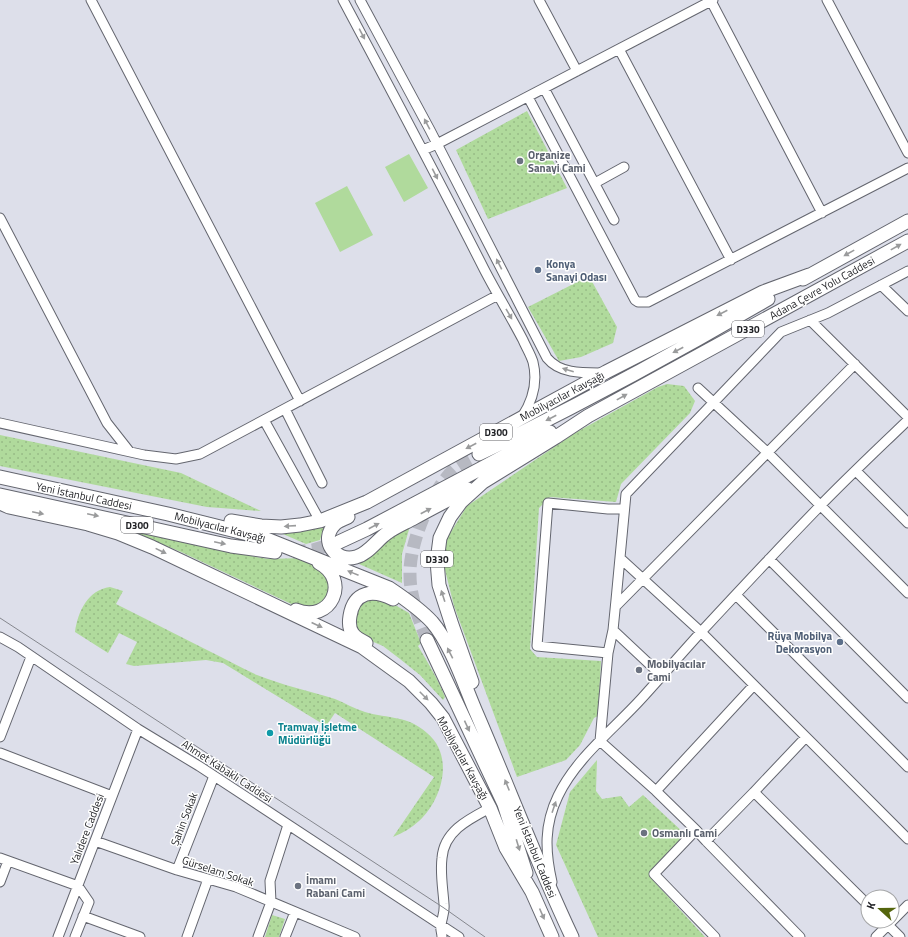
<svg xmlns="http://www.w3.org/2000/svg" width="908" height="937" viewBox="0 0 908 937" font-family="'Titillium Web',sans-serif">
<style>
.grass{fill:url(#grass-dots)}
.pitch{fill:#b0da9c}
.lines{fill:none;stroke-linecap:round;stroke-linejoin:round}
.highway-tunnel{stroke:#b7b9c2;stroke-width:13;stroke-dasharray:13 6;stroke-linecap:butt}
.minor-casing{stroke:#64666f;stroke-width:11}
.highway-casing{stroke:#64666f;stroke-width:15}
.minor{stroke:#fff;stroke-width:9}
.highway{stroke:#fff;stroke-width:13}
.tram{stroke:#85878e;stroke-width:1}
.oneway{fill:#9a9b9c}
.worship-dot{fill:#6b7280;stroke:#fff;stroke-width:1.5}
.service-dot{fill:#5c6f8a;stroke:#fff;stroke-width:1.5}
.culture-dot{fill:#0f9aa8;stroke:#fff;stroke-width:1.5}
.labels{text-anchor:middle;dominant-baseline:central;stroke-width:3;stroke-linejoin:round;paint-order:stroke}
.shield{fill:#fff;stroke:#626366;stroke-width:1}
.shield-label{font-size:10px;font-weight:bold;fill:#1f2024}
.worship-label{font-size:11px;font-weight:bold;fill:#5b616d;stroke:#fff;text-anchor:start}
.service-label{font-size:11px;font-weight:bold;fill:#4e5e75;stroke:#fff;text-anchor:start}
.street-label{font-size:11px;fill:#1f2024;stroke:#fff}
.culture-label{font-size:11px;font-weight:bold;fill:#0d838f;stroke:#fff;text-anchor:start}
</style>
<defs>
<pattern id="grass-dots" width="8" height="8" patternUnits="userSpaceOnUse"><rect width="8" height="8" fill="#b0da9c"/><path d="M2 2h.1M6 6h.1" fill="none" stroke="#97bb86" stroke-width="1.8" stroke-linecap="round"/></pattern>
</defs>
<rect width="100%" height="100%" fill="#dddfea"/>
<path class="grass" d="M527,111L567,188L488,219L456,150Z
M589,276L617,327L613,343L581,357L559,361L528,307Z
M667,384L684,386L695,401L690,413L621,484L616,502L550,497L539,508L530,649L537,657L601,661L598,716L594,718L580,745L566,760L517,777L454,606L444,566L446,540L467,506L575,433L658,387Z
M0,435L181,473L261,511L207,507L0,466Z
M114,524L256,557L269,559L302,558L316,567L328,579L329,592L322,604L302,609L181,552Z
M324,526L320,540L306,544L276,531Z
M410,526L402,554V583L359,564L386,540Z
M110,587L123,591L116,604C148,620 179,636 211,652C226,659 241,668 257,675C282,685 309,691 335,699C345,703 355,709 365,712C389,719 407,715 427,733C455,756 442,800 419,821C411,828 403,833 393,837L434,777L335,713L326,726L223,663L206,660L134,666L126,664L137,642L119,633L108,653L75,632C78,611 88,590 110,587Z
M368,598L388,601L409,613L421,643L418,646C428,663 438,679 445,697L443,700L420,675L400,659L383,646L364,638L356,630V607Z
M597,760L596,791L602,799L621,796L629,807L643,795L685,834L649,876L705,937H598L556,845L570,792Z
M272,915L285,919L279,937H265Z"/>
<path class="pitch" d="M409,154L428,188L404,202L385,167Z
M347,186L373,235L340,252L315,203Z"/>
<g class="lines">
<path class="highway-tunnel" d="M293,552L313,550L339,542
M427,640C419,619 410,597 410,575C409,542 432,487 458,466C464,462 472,458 479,454"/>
<defs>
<path id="minor" d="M91,0L300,401
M343,0C391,90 439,180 485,271C497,294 511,317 523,340C526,347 531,355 533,362C538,382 533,400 522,417
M360,0L430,130L547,358C560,374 583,373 603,373
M539,0L577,71
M713,0L711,1L822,213
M827,0L908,153
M619,49L731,260
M544,88L614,220
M528,97L635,300L638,302H648L908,168
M423,150L437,144L711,1L710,0
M595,183L624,167
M0,218L107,423L129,451
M881,285L908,311
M810,320L908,417
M698,388L768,453L908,593
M285,409L322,483
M264,420L320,521
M0,423L144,455L176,459L200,454L498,295
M856,471L908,523
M620,558L701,632L908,839
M769,559L908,698
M736,595L908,767
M616,606L855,364
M613,630L662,676
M0,637L18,647L138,729L199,766L459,937
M608,653L537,646L548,503L608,509H624
M0,737L31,657
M806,737L754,792L868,905
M600,741L608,653L613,630L616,600L626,494L781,332L828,313L908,271
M600,741L656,791L696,830L654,874L715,937
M0,753L112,796
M656,791L754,685
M696,830L706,841L754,792
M95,841L177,870L236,887L355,937
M706,841L800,937
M0,858L78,886L89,902L75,937
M177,870L214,776
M0,882L8,861
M552,882C545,851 544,825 558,796C576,758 614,729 642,698C662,676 681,654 701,632C740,590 779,548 819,507C848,477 878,449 908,420
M83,916L140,937
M884,921L900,937
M892,921L908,905
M58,937L138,729
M187,937L208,879
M258,937L271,902L270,881L288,825
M285,937L295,912
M442,937C442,933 440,929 441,925C442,917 445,913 444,904C443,889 440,873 442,858C444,831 469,819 490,808
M876,937L892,921"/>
<path id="highway" d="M803,279L908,221
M479,454C577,406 674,354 768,299
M0,477L168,514L264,538L389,588C404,598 420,609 432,622C451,644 464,684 476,712C508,786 537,863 572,937
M0,495L231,546L275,552
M0,503L9,507L88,524L118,533L152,547L362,647L409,681L431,703L443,718L490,808L506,848L532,892L552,937
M348,517C344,519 338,521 335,524C319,540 335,563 356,557C368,554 377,540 387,533C395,527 405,523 414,518C432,508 450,499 468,489
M231,521L261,526L281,527L300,525L320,521L367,502L606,372L763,292L809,275
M339,542L367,529L550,432
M296,610C331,624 351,580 319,563
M427,640L504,804L526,873
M366,643C362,641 356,638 353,634C349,629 349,622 350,616C354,591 373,589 393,599
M472,682L452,625L439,585L437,561L440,538L450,517L461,502L483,482L556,437L588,416L908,241"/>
</defs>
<use href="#minor" class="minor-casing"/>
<use href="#highway" class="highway-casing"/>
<use href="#minor" class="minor"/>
<use href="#highway" class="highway"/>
<path class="tram" d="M0,618L444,908L485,937"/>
</g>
<defs><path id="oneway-solid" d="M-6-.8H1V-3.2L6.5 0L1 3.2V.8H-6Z"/></defs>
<g class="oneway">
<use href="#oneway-solid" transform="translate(362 34) rotate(62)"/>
<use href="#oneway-solid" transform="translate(427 124) rotate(-118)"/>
<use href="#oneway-solid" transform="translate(435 174) rotate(63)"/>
<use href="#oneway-solid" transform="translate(896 247) rotate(-29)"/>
<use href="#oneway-solid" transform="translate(849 253) rotate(151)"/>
<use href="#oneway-solid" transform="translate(499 264) rotate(-117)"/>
<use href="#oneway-solid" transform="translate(722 313) rotate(153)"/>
<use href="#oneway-solid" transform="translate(509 314) rotate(60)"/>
<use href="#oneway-solid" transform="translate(678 350) rotate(152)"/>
<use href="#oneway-solid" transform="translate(568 370) rotate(-163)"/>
<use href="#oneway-solid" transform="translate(622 397) rotate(-29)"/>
<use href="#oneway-solid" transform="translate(551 418) rotate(152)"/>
<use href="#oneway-solid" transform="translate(471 446) rotate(152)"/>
<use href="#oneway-solid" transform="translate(426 511) rotate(-28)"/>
<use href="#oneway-solid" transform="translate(38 513) rotate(12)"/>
<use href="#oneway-solid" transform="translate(93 515) rotate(12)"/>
<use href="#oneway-solid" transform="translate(290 526) rotate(176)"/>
<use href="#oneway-solid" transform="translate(374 526) rotate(-28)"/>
<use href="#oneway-solid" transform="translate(220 543) rotate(12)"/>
<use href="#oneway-solid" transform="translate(161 551) rotate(26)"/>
<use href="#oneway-solid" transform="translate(353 573) rotate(-158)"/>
<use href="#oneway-solid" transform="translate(443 596) rotate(-108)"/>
<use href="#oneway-solid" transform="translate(317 625) rotate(25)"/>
<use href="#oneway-solid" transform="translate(450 653) rotate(-117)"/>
<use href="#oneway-solid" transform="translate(424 696) rotate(45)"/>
<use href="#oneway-solid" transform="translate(467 726) rotate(65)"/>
<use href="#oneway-solid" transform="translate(507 785) rotate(-112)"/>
<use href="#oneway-solid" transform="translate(554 807) rotate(-71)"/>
<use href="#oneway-solid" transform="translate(518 845) rotate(73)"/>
<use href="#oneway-solid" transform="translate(542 914) rotate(66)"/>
</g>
<g class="worship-dot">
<circle cx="520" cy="161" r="4"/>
<circle cx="639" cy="670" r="4"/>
<circle cx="644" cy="833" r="4"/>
<circle cx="298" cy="886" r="4"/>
</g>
<g class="service-dot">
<circle cx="538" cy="270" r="4"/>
<circle cx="840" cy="642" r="4"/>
</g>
<circle class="culture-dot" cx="270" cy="733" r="4"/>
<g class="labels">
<g class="shield">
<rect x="732" y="321" width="32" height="16" rx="3"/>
<rect x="480" y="424" width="32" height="16" rx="3"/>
<rect x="121" y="517" width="32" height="16" rx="3"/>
<rect x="421" y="551" width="32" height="16" rx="3"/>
</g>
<g class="shield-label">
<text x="748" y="329">D330</text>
<text x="496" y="432">D300</text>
<text x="137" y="525">D300</text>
<text x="437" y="559">D330</text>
</g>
<g class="worship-label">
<text x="528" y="155">Organize<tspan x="528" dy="13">Sanayi Cami</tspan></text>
<text x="647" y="664">Mobilyacılar<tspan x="647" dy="13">Cami</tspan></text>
<text x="652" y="833">Osmanlı Cami</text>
<text x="306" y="880">İmamı<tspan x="306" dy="13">Rabani Cami</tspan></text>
</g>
<g class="service-label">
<text x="546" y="264">Konya<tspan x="546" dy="13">Sanayi Odası</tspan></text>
<text x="832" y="636" text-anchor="end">Rüya Mobilya<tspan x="832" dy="13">Dekorasyon</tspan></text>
</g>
<g class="street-label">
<text transform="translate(822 288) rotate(-29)">Adana Çevre Yolu Caddesi</text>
<text transform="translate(562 396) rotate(-28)">Mobilyacılar Kavşağı</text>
<text transform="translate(84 496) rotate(12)">Yeni İstanbul Caddesi</text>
<text transform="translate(220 527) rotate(14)">Mobilyacılar Kavşağı</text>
<text transform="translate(463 758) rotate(61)">Mobilyacılar Kavşağı</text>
<text transform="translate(227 771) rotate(33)">Ahmet Kabaklı Caddesi</text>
<text transform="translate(184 819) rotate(-69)">Şahin Sokak</text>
<text transform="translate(87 829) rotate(-69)">Yalıdere Caddesi</text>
<text transform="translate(535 852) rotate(68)">Yeni İstanbul Caddesi</text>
<text transform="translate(218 871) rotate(18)">Gürselam Sokak</text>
</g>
<g class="culture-label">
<text x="278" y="727">Tramvay İşletme<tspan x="278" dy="13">Müdürlüğü</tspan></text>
</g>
</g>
<g transform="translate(880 909) rotate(291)"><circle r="19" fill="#ffffff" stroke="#a5a6a7"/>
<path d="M0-3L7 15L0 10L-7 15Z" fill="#54650d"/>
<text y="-6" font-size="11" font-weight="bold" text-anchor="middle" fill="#1f2024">K</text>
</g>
</svg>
